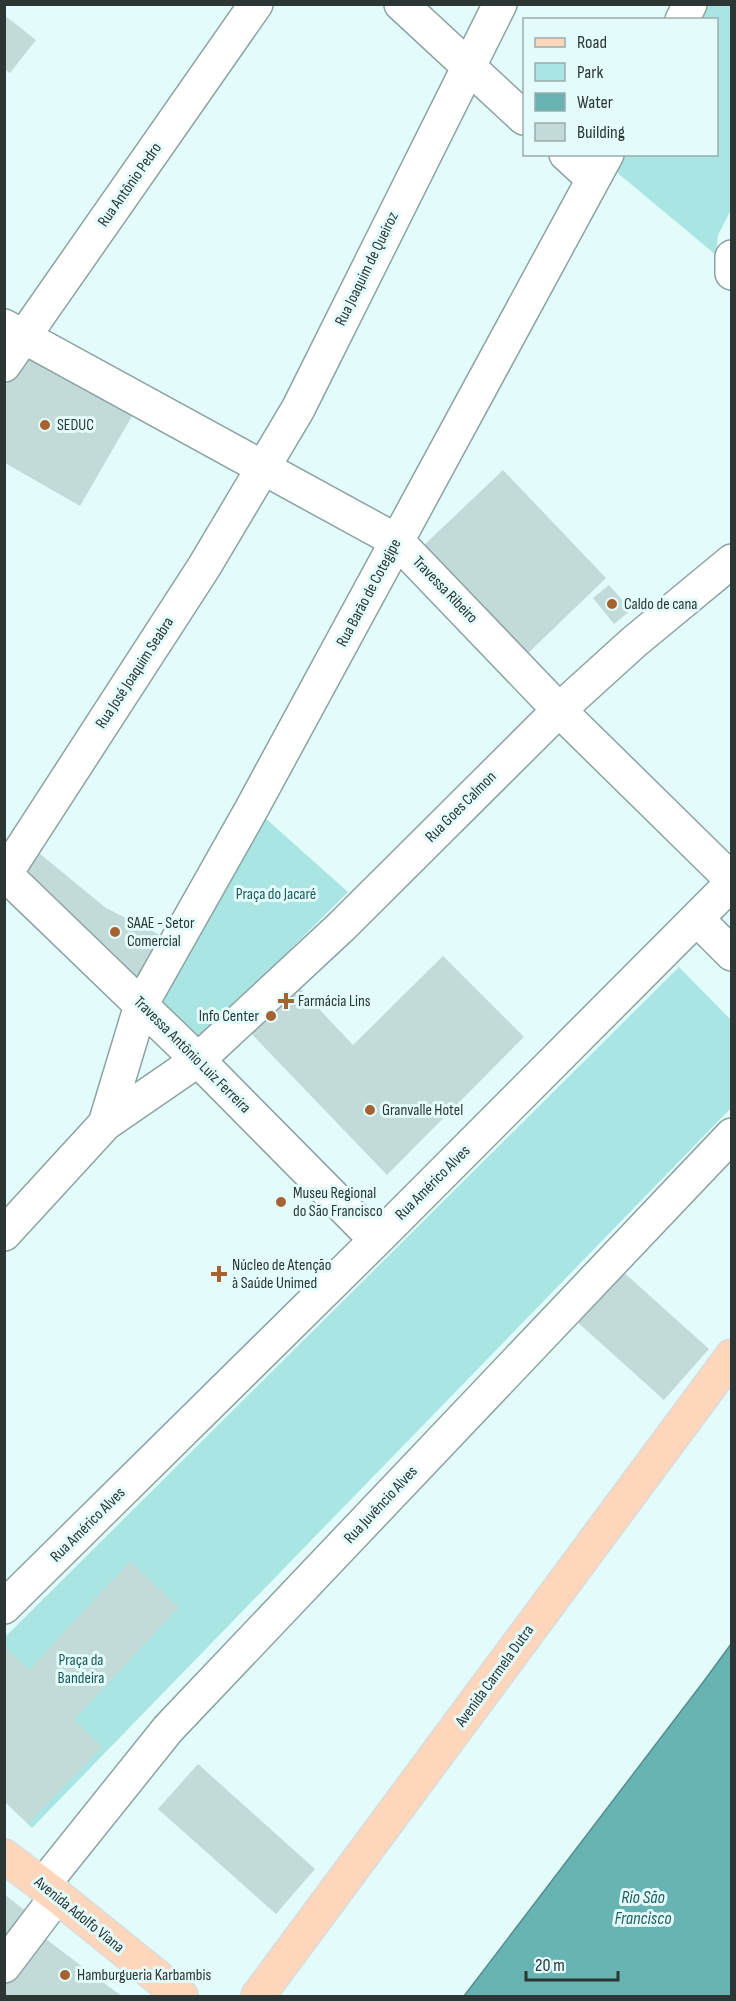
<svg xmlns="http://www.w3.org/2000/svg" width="736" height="2001" viewBox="0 0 736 2001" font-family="'Sofia Sans Condensed',sans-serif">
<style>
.green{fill:#a8e5e3}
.water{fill:#67b4b2;stroke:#558e8c;stroke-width:1.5}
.building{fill:#c2dbd9}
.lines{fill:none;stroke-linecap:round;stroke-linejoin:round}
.minor-casing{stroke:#8ca3a2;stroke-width:36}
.major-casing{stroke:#d9dbdb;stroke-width:36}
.minor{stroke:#fff;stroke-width:33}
.major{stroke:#fdd6bb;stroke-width:33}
.poi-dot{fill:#a66331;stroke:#e3fcfb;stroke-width:2}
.labels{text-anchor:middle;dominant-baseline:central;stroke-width:6;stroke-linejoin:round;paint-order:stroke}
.street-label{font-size:16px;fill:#2c3635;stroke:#e3fcfb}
.poi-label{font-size:16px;fill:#2c3635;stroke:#e3fcfb;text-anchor:start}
.park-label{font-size:16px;fill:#195a59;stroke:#e3fcfb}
.water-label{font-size:18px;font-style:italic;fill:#226160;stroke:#e3fcfb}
</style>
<rect width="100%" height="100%" fill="#e3fcfb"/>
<path class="green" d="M708,5H731V210L718,235L716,255L614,170L623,155L716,154V20L699,19Z
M264,817L348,892L195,1044L155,997Z
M679,967L731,1020V1108L32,1828L5,1801L4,1638Z"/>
<path class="water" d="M731,1644V1996H464L704,1681Z"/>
<path class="building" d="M4,15L36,40L10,73L4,69Z
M25,355L132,416L80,506L5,463V386Z
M503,470L606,578L522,659L419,550Z
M609,585L631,610L614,624L593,598Z
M34,849L106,908L164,937L140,980L85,945L17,878Z
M443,956L524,1037L387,1175L241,1023L291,979L353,1045Z
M620,1269L709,1349L664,1400L575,1320Z
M130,1561L179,1607L74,1720L102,1747L28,1824L4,1801V1646L29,1670Z
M198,1764L315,1869L276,1914L158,1809Z
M4,1894L32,1916L4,1951Z
M42,1936L108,1986L122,1996H4V1985Z"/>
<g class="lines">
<defs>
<path id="minor" d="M401,4L524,118
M682,20L690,4
M566,154L593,179
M732,257V273
M4,326L397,541L559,710L732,880
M4,365L256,4
M4,873L198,1060L376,1240
M4,876L204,567L298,409L500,4
M697,919L732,954
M105,1124L141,1005L251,810L607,154
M4,1234L105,1124L198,1060L342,926L559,710L634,642L732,561
M4,1607L376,1240L732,883
M43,1885L168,1729L732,1135
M4,1966L57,1896"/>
<path id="major" d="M4,1856L57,1896L181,1996
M258,1996L732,1356"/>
</defs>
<use href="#minor" class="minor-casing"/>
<use href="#major" class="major-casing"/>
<use href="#minor" class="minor"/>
<use href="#major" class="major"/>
</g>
<g class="poi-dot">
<circle cx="45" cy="425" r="6"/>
<circle cx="612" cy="604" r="6"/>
<circle cx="115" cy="932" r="6"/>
<path d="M283 992h6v6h6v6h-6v6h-6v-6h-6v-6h6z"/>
<circle cx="271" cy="1016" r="6"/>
<circle cx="370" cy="1110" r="6"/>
<circle cx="281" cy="1202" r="6"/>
<path d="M216 1265h6v6h6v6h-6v6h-6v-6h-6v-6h6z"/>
<circle cx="65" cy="1975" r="6"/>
</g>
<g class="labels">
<g class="street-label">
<text transform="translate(130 185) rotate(-55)">Rua Antônio Pedro</text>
<text transform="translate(367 269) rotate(-64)">Rua Joaquim de Queiroz</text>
<text transform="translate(445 590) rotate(46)">Travessa Ribeiro</text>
<text transform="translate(369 593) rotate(-62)">Rua Barão de Cotegipe</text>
<text transform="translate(135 673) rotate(-57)">Rua José Joaquim Seabra</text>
<text transform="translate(461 807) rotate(-45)">Rua Goes Calmon</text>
<text transform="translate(192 1055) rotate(45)">Travessa Antônio Luiz Ferreira</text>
<text transform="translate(433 1183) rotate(-45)">Rua Américo Alves</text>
<text transform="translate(381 1505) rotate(-47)">Rua Juvêncio Alves</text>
<text transform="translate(88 1525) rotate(-45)">Rua Américo Alves</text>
<text transform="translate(495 1676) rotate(-54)">Avenida Carmela Dutra</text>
<text transform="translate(79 1915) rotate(39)">Avenida Adolfo Viana</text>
</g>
<g class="poi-label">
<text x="57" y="425">SEDUC</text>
<text x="624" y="604">Caldo de cana</text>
<text x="127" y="923">SAAE - Setor<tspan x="127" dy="18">Comercial</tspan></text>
<text x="298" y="1001">Farmácia Lins</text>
<text x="259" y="1016" text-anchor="end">Info Center</text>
<text x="382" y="1110">Granvalle Hotel</text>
<text x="293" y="1193">Museu Regional<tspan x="293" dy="18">do São Francisco</tspan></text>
<text x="232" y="1265">Núcleo de Atenção<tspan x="232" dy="18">à Saúde Unimed</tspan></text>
<text x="77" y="1975">Hamburgueria Karbambis</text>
</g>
<g class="park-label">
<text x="276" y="894">Praça do Jacaré</text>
<text x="81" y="1660">Praça da<tspan x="81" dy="18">Bandeira</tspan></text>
</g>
<g class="water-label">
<text x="643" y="1897">Rio São<tspan x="643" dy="21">Francisco</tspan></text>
</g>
</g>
<rect width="736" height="2001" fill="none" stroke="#2c3635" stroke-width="12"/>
<rect x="523" y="18" width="195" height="138" fill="#e3fcfb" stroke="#9aadac" stroke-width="1.5"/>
<rect x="535" y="38" width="30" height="9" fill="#fdd6bb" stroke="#9aadac" stroke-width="1.5"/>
<text x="577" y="48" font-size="18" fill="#2c3635">Road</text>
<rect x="535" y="63" width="30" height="18" fill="#a8e5e3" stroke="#9aadac" stroke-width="1.5"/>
<text x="577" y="78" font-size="18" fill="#2c3635">Park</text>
<rect x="535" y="93" width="30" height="18" fill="#67b4b2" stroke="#9aadac" stroke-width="1.5"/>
<text x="577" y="108" font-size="18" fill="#2c3635">Water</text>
<rect x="535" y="123" width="30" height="18" fill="#c2dbd9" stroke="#9aadac" stroke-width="1.5"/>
<text x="577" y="138" font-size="18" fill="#2c3635">Building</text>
<path d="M526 1971v9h92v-9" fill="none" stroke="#2c3635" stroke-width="3"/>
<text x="535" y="1971" font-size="18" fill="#2c3635" stroke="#e3fcfb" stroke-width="4.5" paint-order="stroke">20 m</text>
</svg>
